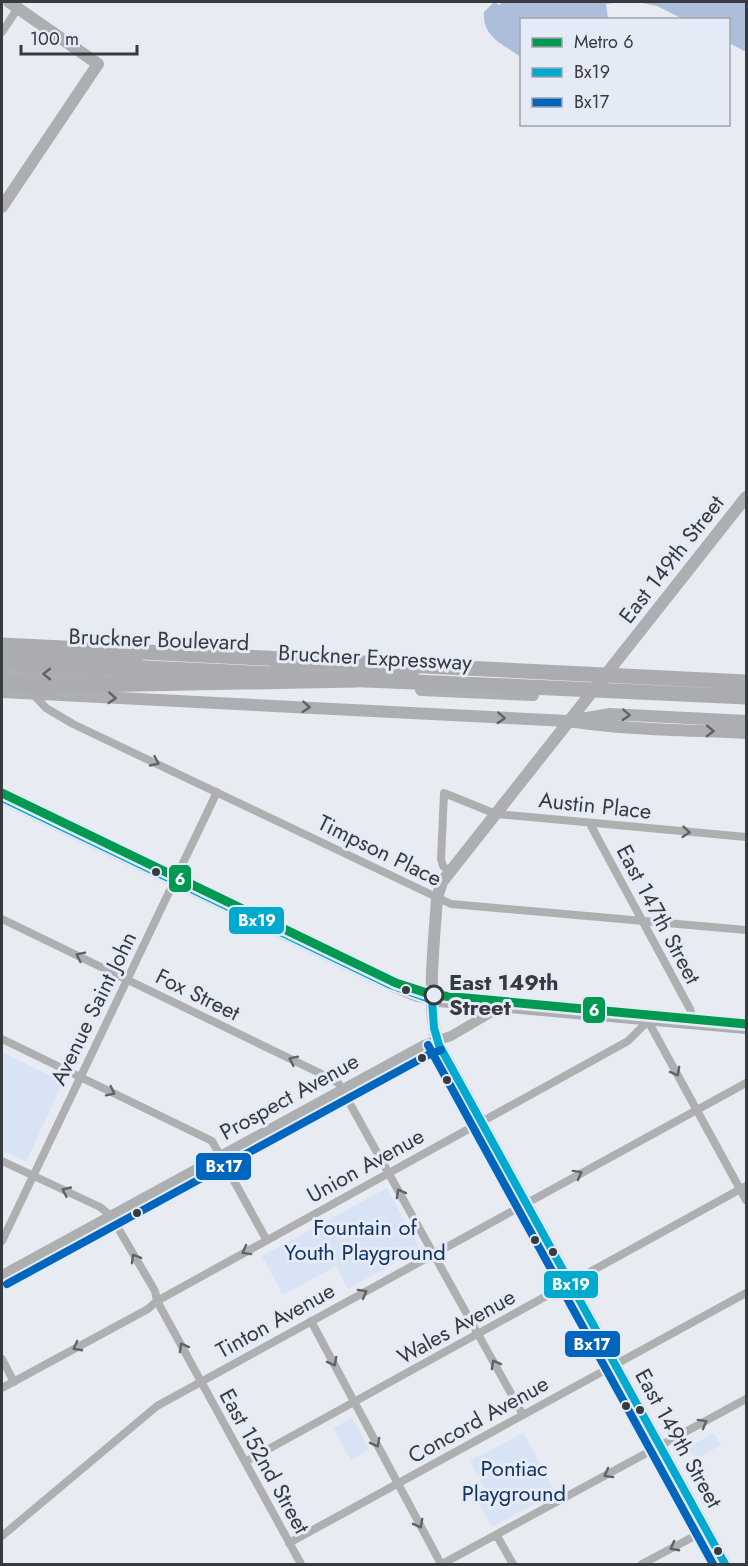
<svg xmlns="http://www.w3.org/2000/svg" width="748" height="1566" viewBox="0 0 748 1566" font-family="Jost,sans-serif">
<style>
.green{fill:#d8e4f5}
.water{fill:#acbed9}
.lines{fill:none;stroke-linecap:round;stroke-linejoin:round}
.minor{stroke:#adafb1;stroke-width:8}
.tertiary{stroke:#adafb1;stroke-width:10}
.secondary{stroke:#acaeb1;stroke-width:12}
.motorway{stroke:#aaacb0;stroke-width:15}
.motorway-bridge{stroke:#aaacb0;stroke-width:15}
.bus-1-casing{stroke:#e4ebf6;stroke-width:12}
.bus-2-casing{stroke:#e4ebf6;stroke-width:12}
.bus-1{stroke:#00a9ce;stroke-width:8}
.bus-2{stroke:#0065bd;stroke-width:8}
.metro-1-casing{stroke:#e4ebf6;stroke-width:14}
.metro-1{stroke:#009952;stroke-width:9}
.oneway{stroke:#606366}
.bus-dot{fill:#373a3e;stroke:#e4ebf6;stroke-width:2}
.stop-dot{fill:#e4ebf6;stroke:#373a3e;stroke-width:3}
.labels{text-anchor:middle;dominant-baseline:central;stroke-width:6;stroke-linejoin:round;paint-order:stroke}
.street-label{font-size:22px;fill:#373a3e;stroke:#e4ebf6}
.stop-label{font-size:22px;font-weight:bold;fill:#373a3e;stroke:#e4ebf6;text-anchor:start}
.park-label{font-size:22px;fill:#143461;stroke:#e4ebf6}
.line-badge{stroke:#e4ebf6;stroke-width:2}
.badge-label{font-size:16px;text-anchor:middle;font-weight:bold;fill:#fff}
</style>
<rect width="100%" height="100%" fill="#e8ecf2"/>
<path class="green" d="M2,1052L63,1082L26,1162L2,1150Z
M387,1188L420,1249L348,1289L336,1266L283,1295L262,1256Z
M352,1418L369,1449L351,1460L333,1428Z
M523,1433L556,1493L492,1527L473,1493L484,1487L470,1461Z
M714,1433L721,1445L695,1460L688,1447Z"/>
<path class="water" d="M494,2L500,5L501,2H621L606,4L608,19L522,20L521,57C503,44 482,37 484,12Z
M637,2H746V52L729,43L728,20L683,19L657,6Z"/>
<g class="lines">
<path class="minor" d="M2,32L18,8
M32,693L46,708L73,724L451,904L746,930
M590,824L690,1009L694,1023
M450,872L443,866L441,859L444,793L496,814L746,837
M2,919L332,1079L339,1084L523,1415
M2,1039L212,1141L266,1239
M2,1161L100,1207L111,1216L155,1291L157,1301L301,1564
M2,1241L217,792
M311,1321L441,1564
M2,1359L14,1382
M2,1388L148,1309L157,1301L628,1041L648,1021L746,1200
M245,1462L746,1186
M2,1536L157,1406L746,1083
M497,1536L513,1564
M289,1543L746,1293
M442,1564L746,1399
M642,1564L706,1530"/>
<path class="tertiary" d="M2,1275L424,1045L451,1036L502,1006"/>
<path class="secondary" d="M2,207L98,64L9,2
M2,653L137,659
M277,666L413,675
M2,672L164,677
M421,690L533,695
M2,692L568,721C627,730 687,730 746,733
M581,719L610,714L746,721
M2,798L388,984L417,996L439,1001L746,1028
M725,1564L439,1045C425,1014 435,934 437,898L442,882L746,497"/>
<path class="motorway" d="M2,661L295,675
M343,679L507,686
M2,684L35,686"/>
<path class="motorway-bridge" d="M2,645L746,682
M35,686L356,680
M507,686L746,697"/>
<defs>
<path id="bus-1" d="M2,798L388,984L432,1000
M432,1000L434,1028L439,1045L725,1564"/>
<path id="bus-2" d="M428,1045L713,1564
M7,1284L428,1055L441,1050"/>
</defs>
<use href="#bus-1" class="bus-1-casing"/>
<use href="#bus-2" class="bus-2-casing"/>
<use href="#bus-1" class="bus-1"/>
<use href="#bus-2" class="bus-2"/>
<defs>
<path id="metro-1" d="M2,793L396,983L433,995L746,1024"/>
</defs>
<use href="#metro-1" class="metro-1-casing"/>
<use href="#metro-1" class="metro-1"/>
</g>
<defs><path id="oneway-chevron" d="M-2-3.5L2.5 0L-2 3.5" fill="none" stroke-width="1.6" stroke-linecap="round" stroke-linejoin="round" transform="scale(1.5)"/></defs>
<g class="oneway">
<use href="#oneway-chevron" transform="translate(47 674) rotate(-179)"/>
<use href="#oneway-chevron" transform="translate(112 698) rotate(4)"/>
<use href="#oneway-chevron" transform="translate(306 707) rotate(4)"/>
<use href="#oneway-chevron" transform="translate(626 715) rotate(3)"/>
<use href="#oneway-chevron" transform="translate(501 718) rotate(3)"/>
<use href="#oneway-chevron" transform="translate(710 731) rotate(1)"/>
<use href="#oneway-chevron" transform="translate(155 762) rotate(25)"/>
<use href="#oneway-chevron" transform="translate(686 832) rotate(5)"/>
<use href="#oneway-chevron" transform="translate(80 956) rotate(-154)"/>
<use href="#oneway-chevron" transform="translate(293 1060) rotate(-154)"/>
<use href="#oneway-chevron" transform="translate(676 1072) rotate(61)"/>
<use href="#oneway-chevron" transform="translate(111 1092) rotate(26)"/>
<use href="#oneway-chevron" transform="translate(578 1174) rotate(-29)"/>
<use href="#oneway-chevron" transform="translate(66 1191) rotate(-155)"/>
<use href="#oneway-chevron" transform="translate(400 1193) rotate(-119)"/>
<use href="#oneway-chevron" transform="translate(246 1251) rotate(151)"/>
<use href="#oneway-chevron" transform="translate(135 1258) rotate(-120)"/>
<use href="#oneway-chevron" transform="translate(363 1293) rotate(-29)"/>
<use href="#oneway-chevron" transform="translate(77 1347) rotate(152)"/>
<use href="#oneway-chevron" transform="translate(183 1347) rotate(-119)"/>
<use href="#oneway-chevron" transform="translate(333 1362) rotate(62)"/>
<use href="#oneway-chevron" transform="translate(495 1364) rotate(-119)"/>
<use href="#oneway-chevron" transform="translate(703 1423) rotate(-29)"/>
<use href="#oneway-chevron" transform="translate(376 1443) rotate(62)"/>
<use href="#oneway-chevron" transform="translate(608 1474) rotate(151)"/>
<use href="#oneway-chevron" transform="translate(419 1524) rotate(62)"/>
<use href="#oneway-chevron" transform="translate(674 1547) rotate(152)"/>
</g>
<g class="bus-dot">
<circle cx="156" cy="872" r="5"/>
<circle cx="406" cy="990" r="5"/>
<circle cx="422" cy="1058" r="5"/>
<circle cx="447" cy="1080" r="5"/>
<circle cx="137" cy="1213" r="5"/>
<circle cx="535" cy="1240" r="5"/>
<circle cx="553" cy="1252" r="5"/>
<circle cx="626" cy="1406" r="5"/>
<circle cx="640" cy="1410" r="5"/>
<circle cx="718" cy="1551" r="5"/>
</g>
<circle class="stop-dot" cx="434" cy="995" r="9"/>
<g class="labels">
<g class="street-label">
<text transform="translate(671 559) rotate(-52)">East 149th Street</text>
<text transform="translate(159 639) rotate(2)">Bruckner Boulevard</text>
<text transform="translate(375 657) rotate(3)">Bruckner Expressway</text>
<text transform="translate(595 805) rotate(6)">Austin Place</text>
<text transform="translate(380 850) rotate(26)">Timpson Place</text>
<text transform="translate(659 914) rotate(62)">East 147th Street</text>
<text transform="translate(198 994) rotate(26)">Fox Street</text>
<text transform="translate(93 1008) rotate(-64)">Avenue Saint John</text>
<text transform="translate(289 1096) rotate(-29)">Prospect Avenue</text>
<text transform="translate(365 1165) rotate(-29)">Union Avenue</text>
<text transform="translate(275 1320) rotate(-29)">Tinton Avenue</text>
<text transform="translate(456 1326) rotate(-29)">Wales Avenue</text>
<text transform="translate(478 1419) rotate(-29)">Concord Avenue</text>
<text transform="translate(679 1438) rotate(61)">East 149th Street</text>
<text transform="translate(265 1461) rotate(61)">East 152nd Street</text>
</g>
<g class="stop-label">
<text x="449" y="982">East 149th<tspan x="449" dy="25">Street</tspan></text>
</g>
<g class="park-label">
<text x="365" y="1227">Fountain of<tspan x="365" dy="25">Youth Playground</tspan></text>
<text x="514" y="1468">Pontiac<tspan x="514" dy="25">Playground</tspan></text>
</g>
</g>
<g class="line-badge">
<rect x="168" y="864" width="24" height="29" rx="6" fill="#009952"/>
<rect x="228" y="906" width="57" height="29" rx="6" fill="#00a9ce"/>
<rect x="582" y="996" width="24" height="28" rx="6" fill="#009952"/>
<rect x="195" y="1152" width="57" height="29" rx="6" fill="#0065bd"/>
<rect x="543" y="1270" width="56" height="29" rx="6" fill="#00a9ce"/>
<rect x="564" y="1330" width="57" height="28" rx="6" fill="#0065bd"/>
</g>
<g class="badge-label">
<text x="180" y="885">6</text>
<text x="257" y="926">Bx19</text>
<text x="594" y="1016">6</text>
<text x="224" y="1172">Bx17</text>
<text x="571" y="1290">Bx19</text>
<text x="592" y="1350">Bx17</text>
</g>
<rect width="748" height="1566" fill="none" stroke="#373a3e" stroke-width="6"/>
<rect x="520" y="18" width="210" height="108" fill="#e4ebf6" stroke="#9fa4ac" stroke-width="1.5"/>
<rect x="532" y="38" width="30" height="9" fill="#009952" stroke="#9fa4ac" stroke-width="1.5"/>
<text x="574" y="48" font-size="18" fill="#373a3e">Metro 6</text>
<rect x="532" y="68" width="30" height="9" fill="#00a9ce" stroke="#9fa4ac" stroke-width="1.5"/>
<text x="574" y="78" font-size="18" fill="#373a3e">Bx19</text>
<rect x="532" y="98" width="30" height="9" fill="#0065bd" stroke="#9fa4ac" stroke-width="1.5"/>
<text x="574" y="108" font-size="18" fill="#373a3e">Bx17</text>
<path d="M21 45v9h116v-9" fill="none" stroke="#373a3e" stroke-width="3"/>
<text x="30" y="45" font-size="18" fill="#373a3e" stroke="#e4ebf6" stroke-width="4.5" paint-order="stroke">100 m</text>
</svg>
